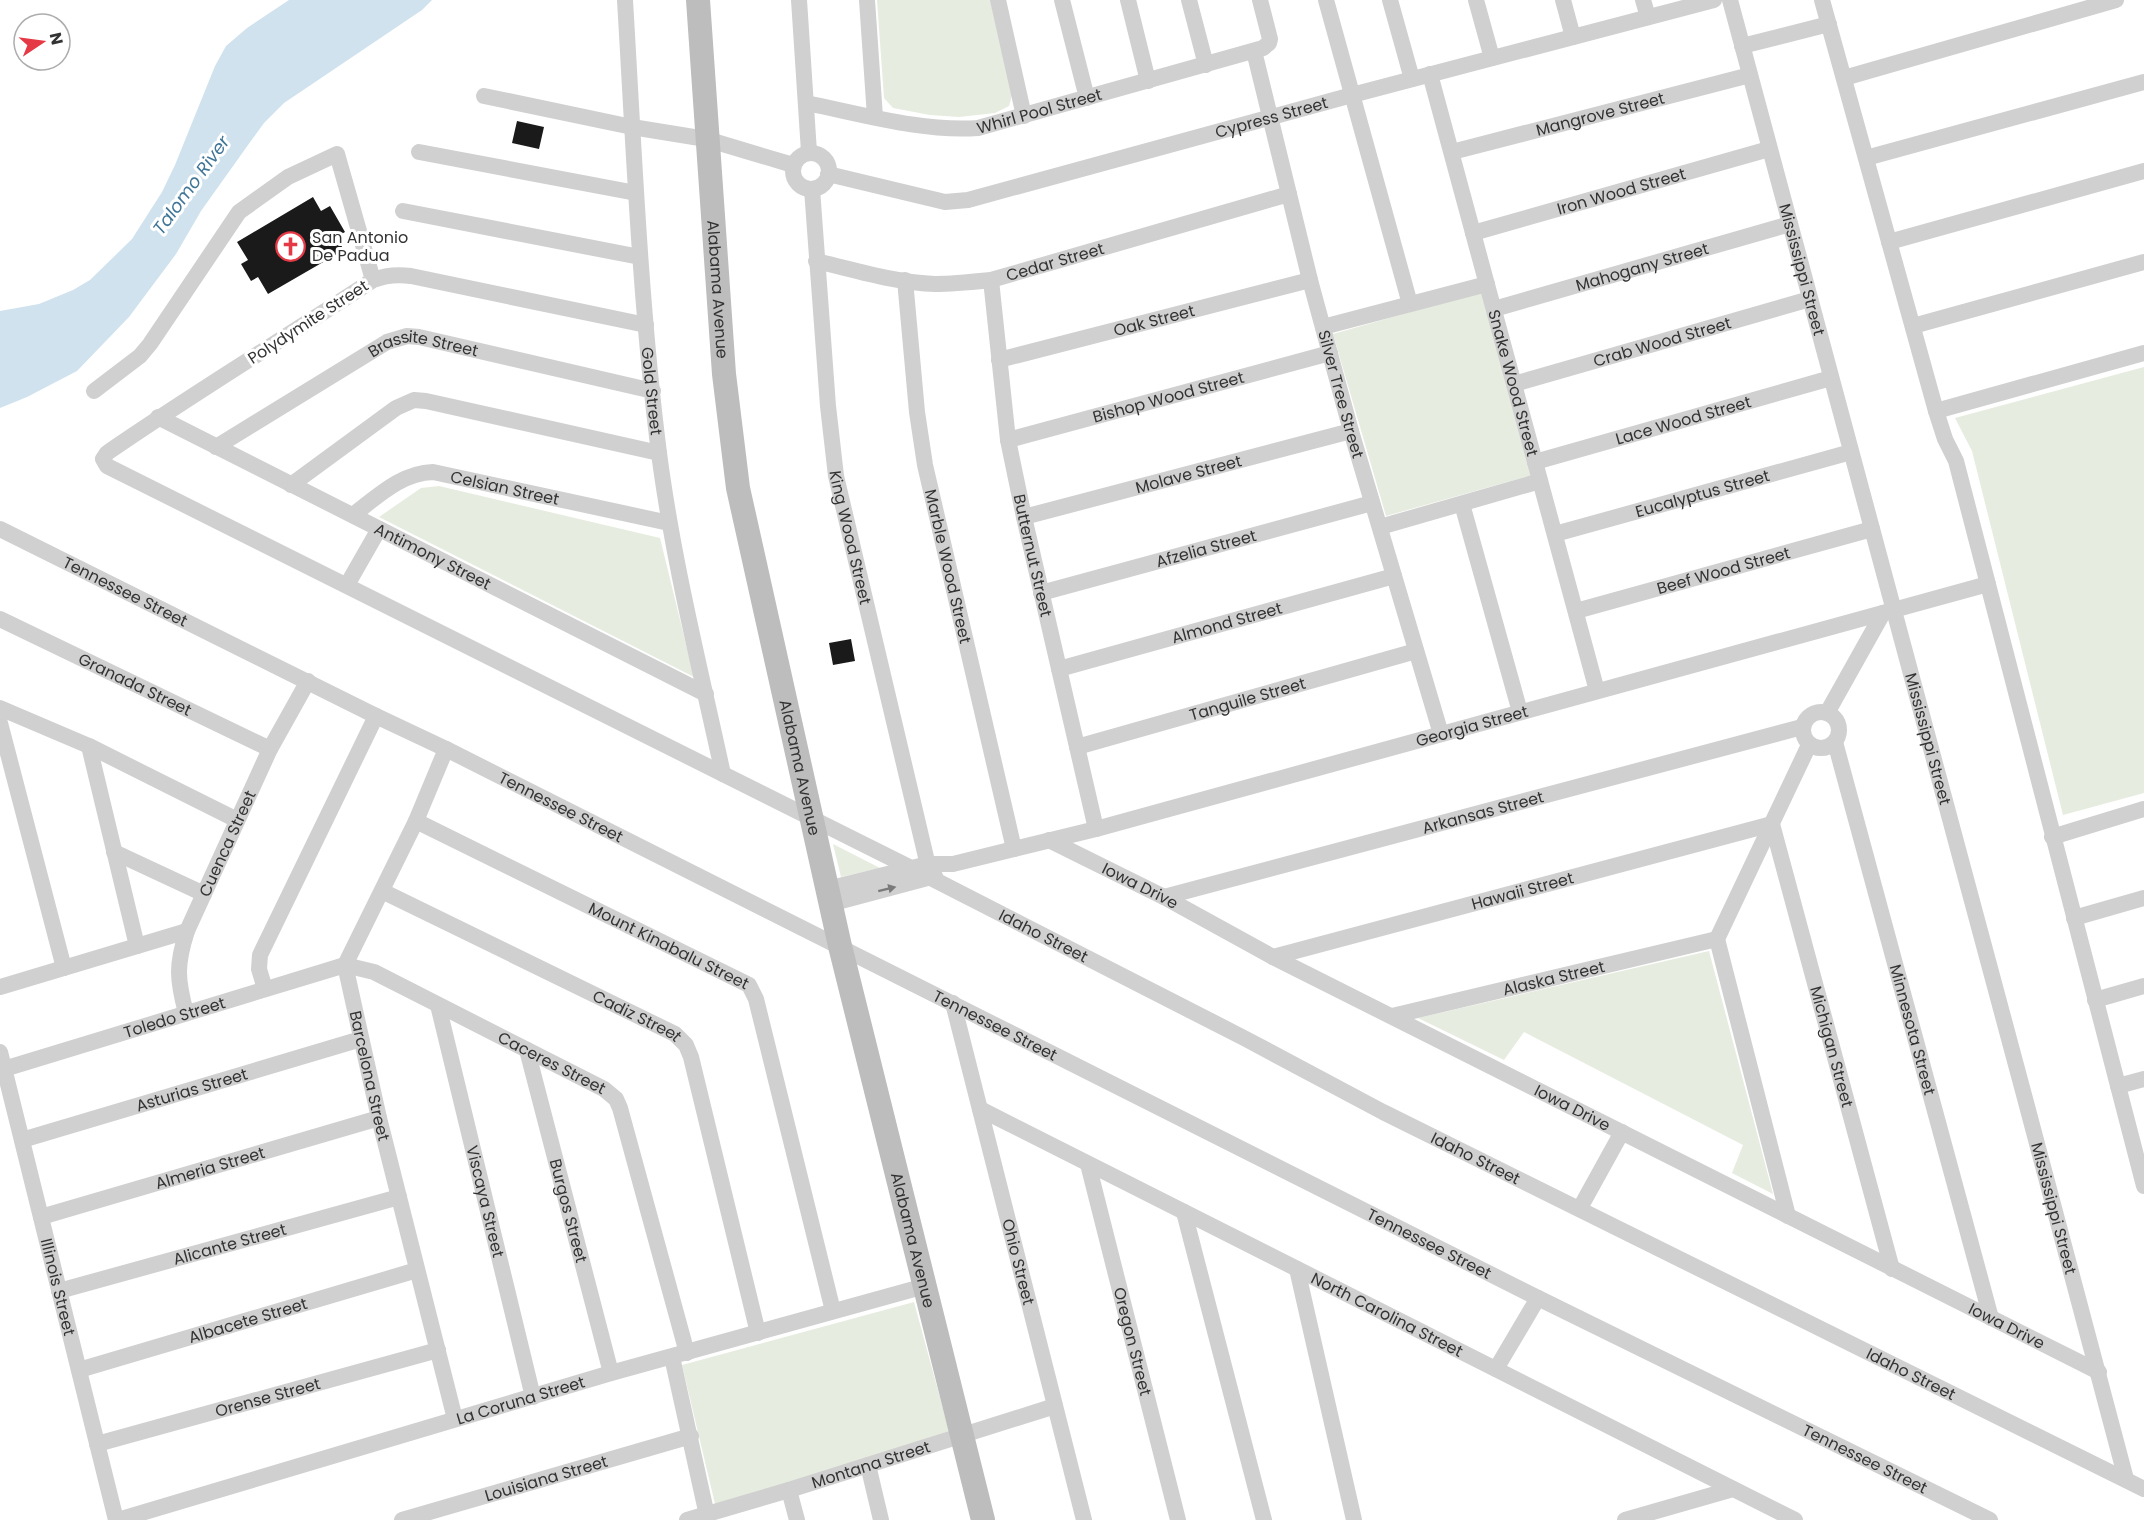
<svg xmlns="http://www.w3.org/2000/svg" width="2144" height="1520" viewBox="0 0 2144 1520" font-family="Poppins,sans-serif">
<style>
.green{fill:#e6ecdf}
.water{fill:#cfe2ee}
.building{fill:#1a1a1a}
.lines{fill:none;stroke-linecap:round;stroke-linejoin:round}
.street{stroke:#d0d0d0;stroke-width:16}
.secondary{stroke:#bdbdbd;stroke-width:24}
.oneway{fill:#7a7a7a}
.labels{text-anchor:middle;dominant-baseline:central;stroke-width:6;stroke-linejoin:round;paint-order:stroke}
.street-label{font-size:16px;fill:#333;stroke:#fff}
.poi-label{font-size:16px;fill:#333;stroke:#fff;text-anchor:start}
.water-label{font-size:18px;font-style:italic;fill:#3f7597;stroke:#fff}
</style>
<rect width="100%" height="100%" fill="#fff"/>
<path class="green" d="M877,0H990L1012,95L1009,106L995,113L959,117L930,115L893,108L884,98Z
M1481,292L1532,475L1386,516L1333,334Z
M2144,367V793L2063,815L1972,451L1955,418Z
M439,486L660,538L694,677L379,517L421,488Z
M833,844L880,868L841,877Z
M1709,951L1773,1194L1732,1173L1743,1145L1524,1032L1504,1060L1418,1018Z
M914,1302L949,1431L716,1508L682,1365Z"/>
<path class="water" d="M289,0H432L422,10L284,103L264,123L248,145L201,211L176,254L129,317L77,371L27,397L0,408V311L39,304L73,290L90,280L132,239L162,192L175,165L215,66L226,46L247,28Z"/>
<path class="building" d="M517,121L544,127L539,149L512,143Z
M313,197L321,211L330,206L345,232L336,237L344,250L268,294L258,277L251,281L241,264L248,260L237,242Z
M851,639L855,661L833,665L829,643Z"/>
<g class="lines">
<g class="street">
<path id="s1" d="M625,0C634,151 640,303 659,453C673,561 700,668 723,774"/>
<path d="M799,0L809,152"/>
<path d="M867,0L875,117"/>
<path d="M998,0L1024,116"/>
<path d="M1062,0L1087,98"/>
<path d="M1128,0L1148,81"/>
<path d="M1189,0L1206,65"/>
<path d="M1326,0L1410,304"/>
<path d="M1390,0L1412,79"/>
<path d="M1476,0L1492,58"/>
<path d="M1563,0L1573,37"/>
<path d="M1643,0L1648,17"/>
<path id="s2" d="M1730,0L2023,1091L2126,1479"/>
<path d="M1822,0L1936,411L1945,439L1956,461L2144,1186"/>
<path d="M1742,46L1829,24"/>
<path id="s3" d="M1254,51L1310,280L1351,431L1441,734"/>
<path id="s4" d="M1430,74L1597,691"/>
<path d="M1844,78L2116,0"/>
<path d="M484,96L632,127L706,139L793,165"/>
<path id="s5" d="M806,103C862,114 921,132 978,128L1263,48L1269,43L1270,39L1260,0"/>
<path d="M419,152L636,193"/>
<path id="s6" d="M1452,152L1750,75"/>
<circle cx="811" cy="171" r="18"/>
<path d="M1866,158L2144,82"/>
<path id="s7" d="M828,174L945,202L968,200L1352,95L1714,0"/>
<path id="s8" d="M812,189L828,406L836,476L930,874"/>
<path d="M403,211L640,257"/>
<path id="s9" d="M1473,233L1769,149"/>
<path d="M1889,242L2144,171"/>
<path id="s10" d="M816,261C855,270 896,283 935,284C954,284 972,282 991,280L1289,194"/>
<path id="s11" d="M905,280L917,412L925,465L1014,849"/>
<path id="s12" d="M991,280L1008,440L1024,517L1096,829"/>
<path id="s13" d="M1494,309L1790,224"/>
<path id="s14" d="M646,325L411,276C397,274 386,275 373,280C285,338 194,393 107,453L103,459L107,466L931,878L1244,1038L1383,1112L2144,1489"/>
<path d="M1913,326L2144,262"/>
<path d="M1323,327L1487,284"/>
<path id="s15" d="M999,360L1310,280"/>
<path id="s16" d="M1514,384L1810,299"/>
<path d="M94,391L140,356L150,344L239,212L288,177L337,154L373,280"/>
<path d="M1936,411L2144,353"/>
<path id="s17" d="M158,417L706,694"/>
<path id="s18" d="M1008,440L1330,353"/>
<path id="s19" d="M216,447L387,342L407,336L419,337L653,391"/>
<path id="s20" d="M1535,462L1831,378"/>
<path d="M291,485L396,408L414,400L426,401L659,453"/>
<path d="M1462,504L1520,712"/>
<path id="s21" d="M353,515C378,496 401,473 433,472L669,523"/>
<path id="s22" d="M1024,517L1351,431"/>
<path d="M1380,527L1540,481"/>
<path id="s23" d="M0,529L376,716L446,749L1538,1298L1990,1520"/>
<path id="s24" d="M1555,534L1851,452"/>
<path d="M347,585L379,529"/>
<path id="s25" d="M1041,593L1372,503"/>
<path id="s26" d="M1576,611L1872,529"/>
<path id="s27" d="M0,619L270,749"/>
<path id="s28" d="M1059,669L1394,576"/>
<path d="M0,708L89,746L237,820"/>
<circle cx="1821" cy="730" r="18"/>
<path d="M1827,713L1883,613"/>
<path d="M0,723L64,968"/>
<path id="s29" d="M1835,742L1991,1318"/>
<path d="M89,746L137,946"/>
<path id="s30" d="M1077,747L1416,651"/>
<path id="s31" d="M446,749L416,821L345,965L379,1118L455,1419"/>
<path id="s32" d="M416,821L749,985L756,999L833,1311"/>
<path d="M2052,837L2144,809"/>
<path id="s33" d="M1049,840L1164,897L1273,957L2099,1372"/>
<path d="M114,852L204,894"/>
<path id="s34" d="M827,889L928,864H953L1096,829L1988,584"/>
<path id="s35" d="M382,891L675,1034L686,1045L691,1057L758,1333"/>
<path id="s36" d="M1164,897L1802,727"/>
<path d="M830,904L935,876"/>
<path d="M2074,918L2144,898"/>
<path d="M1717,939L1788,1216"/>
<path d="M1717,939L1809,745"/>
<path id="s37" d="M1273,957L1772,824L1892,1269"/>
<path d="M0,987L187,931"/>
<path d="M265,989L259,969L260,955L376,716"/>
<path d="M2095,1000L2144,986"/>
<path id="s38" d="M953,1003L1084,1520"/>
<path id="s39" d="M438,1005L533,1397"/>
<path id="s40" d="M186,1013C177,979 176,965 187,931L270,749L308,681"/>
<path id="s41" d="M1392,1016L1717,939"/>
<path id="s42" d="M527,1050L611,1373"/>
<path id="s43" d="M0,1052L116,1520"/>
<path id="s44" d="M4,1069L345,965L374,972L604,1089L616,1099L620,1108L687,1353"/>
<path d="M2118,1086L2144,1079"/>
<path id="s45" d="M980,1109L1795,1520"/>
<path id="s46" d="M22,1140L361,1039"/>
<path id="s47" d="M1088,1164L1178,1520"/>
<path d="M1580,1208L1622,1132"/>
<path d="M1184,1212L1264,1520"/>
<path id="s48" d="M41,1217L379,1118"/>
<path d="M1297,1269L1354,1520"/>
<path id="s49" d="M59,1291L399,1197"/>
<path d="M672,1357L708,1520"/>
<path d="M1496,1369L1538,1298"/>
<path id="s50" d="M79,1370L417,1270"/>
<path id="s51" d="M97,1444L438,1350"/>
<path d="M868,1465L881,1520"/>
<path d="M789,1490L797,1520"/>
<path id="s52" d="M118,1520L611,1373L925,1286"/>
<path id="s53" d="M402,1520L691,1436"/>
<path id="s54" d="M687,1520L789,1490L1055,1406"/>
<path d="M1625,1520L1733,1489"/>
</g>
<path class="secondary" id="s55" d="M698,0L724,374L738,488L840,946L983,1520"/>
</g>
<defs><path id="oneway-solid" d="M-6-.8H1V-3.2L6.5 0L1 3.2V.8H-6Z" transform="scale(1.5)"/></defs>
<use class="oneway" href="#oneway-solid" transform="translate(887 889) rotate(-14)"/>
<defs>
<symbol id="church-ring" viewBox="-11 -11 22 22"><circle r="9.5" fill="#fff" stroke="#e63946" stroke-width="1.5"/><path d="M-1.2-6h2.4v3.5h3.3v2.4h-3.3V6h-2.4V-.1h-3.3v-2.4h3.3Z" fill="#e63946"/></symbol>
</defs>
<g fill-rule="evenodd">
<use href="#church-ring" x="274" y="230" width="33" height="33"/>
</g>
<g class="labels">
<g class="street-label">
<text stroke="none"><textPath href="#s5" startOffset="238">Whirl Pool Street</textPath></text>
<text stroke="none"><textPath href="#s6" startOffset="153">Mangrove Street</textPath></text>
<text stroke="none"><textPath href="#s7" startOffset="458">Cypress Street</textPath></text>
<text stroke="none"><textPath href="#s9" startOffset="154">Iron Wood Street</textPath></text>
<text stroke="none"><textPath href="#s10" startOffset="244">Cedar Street</textPath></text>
<text stroke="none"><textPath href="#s13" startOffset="154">Mahogany Street</textPath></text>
<text stroke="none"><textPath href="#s2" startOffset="279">Mississippi Street</textPath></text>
<text stroke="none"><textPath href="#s55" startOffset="290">Alabama Avenue</textPath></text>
<text stroke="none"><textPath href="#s15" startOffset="160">Oak Street</textPath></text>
<text transform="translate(308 322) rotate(-33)">Polydymite Street</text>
<text stroke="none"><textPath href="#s16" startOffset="154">Crab Wood Street</textPath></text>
<text stroke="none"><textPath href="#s19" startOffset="237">Brassite Street</textPath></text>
<text stroke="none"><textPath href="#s4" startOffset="320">Snake Wood Street</textPath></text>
<text stroke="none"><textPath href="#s1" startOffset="392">Gold Street</textPath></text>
<text stroke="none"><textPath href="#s3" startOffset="354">Silver Tree Street</textPath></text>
<text stroke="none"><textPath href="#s18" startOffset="166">Bishop Wood Street</textPath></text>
<text stroke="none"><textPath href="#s20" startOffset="154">Lace Wood Street</textPath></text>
<text stroke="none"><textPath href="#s22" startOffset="170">Molave Street</textPath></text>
<text stroke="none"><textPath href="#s21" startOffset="166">Celsian Street</textPath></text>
<text stroke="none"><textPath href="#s24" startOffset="153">Eucalyptus Street</textPath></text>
<text stroke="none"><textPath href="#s8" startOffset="351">King Wood Street</textPath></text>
<text stroke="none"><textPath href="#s25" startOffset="171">Afzelia Street</textPath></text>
<text stroke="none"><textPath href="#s17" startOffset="308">Antimony Street</textPath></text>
<text stroke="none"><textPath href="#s12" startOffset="279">Butternut Street</textPath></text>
<text stroke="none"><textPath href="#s11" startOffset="290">Marble Wood Street</textPath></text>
<text stroke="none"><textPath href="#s26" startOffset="153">Beef Wood Street</textPath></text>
<text stroke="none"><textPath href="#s23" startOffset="140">Tennessee Street</textPath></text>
<text stroke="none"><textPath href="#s28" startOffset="174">Almond Street</textPath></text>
<text stroke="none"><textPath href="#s27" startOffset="150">Granada Street</textPath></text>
<text stroke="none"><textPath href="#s30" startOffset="177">Tanguile Street</textPath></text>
<text stroke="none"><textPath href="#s34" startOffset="666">Georgia Street</textPath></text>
<text stroke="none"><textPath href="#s2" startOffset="765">Mississippi Street</textPath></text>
<text stroke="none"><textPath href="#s55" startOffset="776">Alabama Avenue</textPath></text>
<text stroke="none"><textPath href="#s23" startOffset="626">Tennessee Street</textPath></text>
<text stroke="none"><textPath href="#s36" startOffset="330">Arkansas Street</textPath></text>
<text stroke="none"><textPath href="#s40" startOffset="180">Cuenca Street</textPath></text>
<text stroke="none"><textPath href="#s33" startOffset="102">Iowa Drive</textPath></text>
<text stroke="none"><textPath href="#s37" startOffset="258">Hawaii Street</textPath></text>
<text stroke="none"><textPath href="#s14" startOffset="1659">Idaho Street</textPath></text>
<text stroke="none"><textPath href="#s32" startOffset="282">Mount Kinabalu Street</textPath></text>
<text stroke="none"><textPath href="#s41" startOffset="166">Alaska Street</textPath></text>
<text stroke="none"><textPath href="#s44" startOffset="178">Toledo Street</textPath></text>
<text stroke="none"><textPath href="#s35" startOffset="284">Cadiz Street</textPath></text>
<text stroke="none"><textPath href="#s23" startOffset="1112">Tennessee Street</textPath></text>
<text stroke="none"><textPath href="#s29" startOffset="298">Minnesota Street</textPath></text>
<text stroke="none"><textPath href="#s37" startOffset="747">Michigan Street</textPath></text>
<text stroke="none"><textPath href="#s44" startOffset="586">Caceres Street</textPath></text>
<text stroke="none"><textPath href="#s31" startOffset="352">Barcelona Street</textPath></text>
<text stroke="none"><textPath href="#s46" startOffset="177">Asturias Street</textPath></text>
<text stroke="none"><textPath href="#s33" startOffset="588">Iowa Drive</textPath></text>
<text stroke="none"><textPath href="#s14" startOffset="2145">Idaho Street</textPath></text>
<text stroke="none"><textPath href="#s48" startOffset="176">Almeria Street</textPath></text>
<text stroke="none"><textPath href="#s39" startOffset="202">Viscaya Street</textPath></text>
<text stroke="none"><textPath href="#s2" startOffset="1251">Mississippi Street</textPath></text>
<text stroke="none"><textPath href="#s42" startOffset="166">Burgos Street</textPath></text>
<text stroke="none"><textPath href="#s55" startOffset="1262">Alabama Avenue</textPath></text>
<text stroke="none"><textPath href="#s23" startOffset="1598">Tennessee Street</textPath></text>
<text stroke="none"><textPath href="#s49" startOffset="177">Alicante Street</textPath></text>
<text stroke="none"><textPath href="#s38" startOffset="267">Ohio Street</textPath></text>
<text stroke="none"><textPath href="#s43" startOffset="242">Illinois Street</textPath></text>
<text stroke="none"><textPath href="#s45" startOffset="456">North Carolina Street</textPath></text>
<text stroke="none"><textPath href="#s50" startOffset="176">Albacete Street</textPath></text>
<text stroke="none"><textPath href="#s33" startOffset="1074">Iowa Drive</textPath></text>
<text stroke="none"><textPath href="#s47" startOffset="183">Oregon Street</textPath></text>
<text stroke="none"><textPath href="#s14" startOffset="2631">Idaho Street</textPath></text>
<text stroke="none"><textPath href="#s51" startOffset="177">Orense Street</textPath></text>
<text stroke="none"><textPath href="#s52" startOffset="420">La Coruna Street</textPath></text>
<text stroke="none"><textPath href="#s23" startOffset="2084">Tennessee Street</textPath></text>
<text stroke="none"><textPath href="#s54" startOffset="192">Montana Street</textPath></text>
<text stroke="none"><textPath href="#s53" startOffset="150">Louisiana Street</textPath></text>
</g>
<g class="poi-label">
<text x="312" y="237">San Antonio<tspan x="312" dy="18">De Padua</tspan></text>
</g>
<g class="water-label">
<text transform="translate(191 185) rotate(-54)">Talomo River</text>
</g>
</g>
<g transform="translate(42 42) rotate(77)"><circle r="28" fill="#ffffff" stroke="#adadad" stroke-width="1.5"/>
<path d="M0-4.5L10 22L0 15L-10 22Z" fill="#e63946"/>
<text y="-9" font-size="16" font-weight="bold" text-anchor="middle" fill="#333333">N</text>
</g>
</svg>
